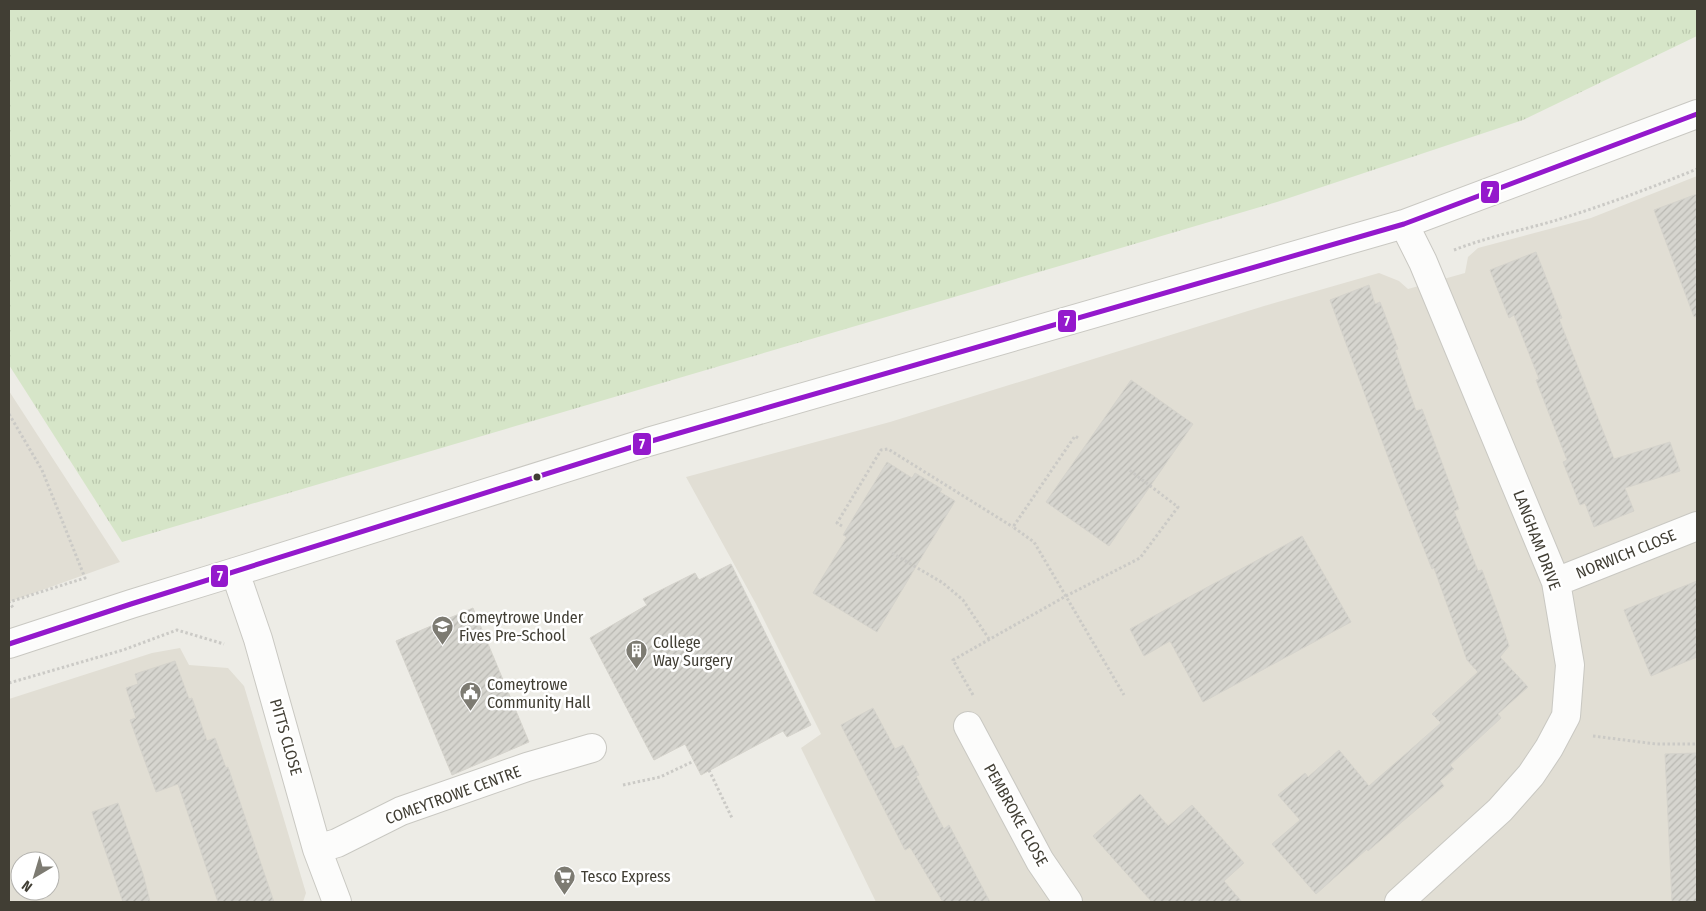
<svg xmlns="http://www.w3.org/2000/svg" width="1706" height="911" viewBox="0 0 1706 911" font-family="'Fira Sans Condensed',sans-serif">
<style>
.residential{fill:#e1ded4;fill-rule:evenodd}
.grass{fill:url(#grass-tufts)}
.building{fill:url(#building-hatch);stroke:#d5d3cc}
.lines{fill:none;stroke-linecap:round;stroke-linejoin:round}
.minor-casing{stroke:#c9c8c2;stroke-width:30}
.path{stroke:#cbcac6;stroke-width:3;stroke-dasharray:2.5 2.5;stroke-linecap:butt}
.minor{stroke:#fcfcfb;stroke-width:28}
.bus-1-casing{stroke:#fff;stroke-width:9}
.bus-1{stroke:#9419cc;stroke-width:5}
.bus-dot{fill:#413e34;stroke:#fff;stroke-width:2}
.labels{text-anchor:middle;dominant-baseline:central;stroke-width:5;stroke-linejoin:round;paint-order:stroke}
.street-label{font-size:16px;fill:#413e34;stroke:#fff}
.poi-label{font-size:16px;fill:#413e34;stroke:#fff;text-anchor:start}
.line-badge{stroke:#fff;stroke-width:2}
.badge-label{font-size:14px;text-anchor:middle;font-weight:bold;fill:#fff}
</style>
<defs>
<pattern id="grass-tufts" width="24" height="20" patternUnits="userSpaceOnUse" patternTransform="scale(1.25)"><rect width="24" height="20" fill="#d6e5c8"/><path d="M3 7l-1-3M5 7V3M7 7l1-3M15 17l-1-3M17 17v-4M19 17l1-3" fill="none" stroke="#b9c6ac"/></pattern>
<pattern id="building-hatch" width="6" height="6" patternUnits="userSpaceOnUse" patternTransform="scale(1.25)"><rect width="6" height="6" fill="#d6d5cf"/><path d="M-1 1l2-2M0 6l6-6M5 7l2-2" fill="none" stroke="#b9b8b2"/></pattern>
</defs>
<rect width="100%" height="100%" fill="#edece6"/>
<path class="residential" d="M1697,176V902H876L801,748L821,734L756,604L686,477L890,422L1264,306L1379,273L1399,281L1408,289L1465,273L1468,257L1478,248L1591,218Z
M9,391L120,562L9,602Z
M180,648L189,665L228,668L244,686L306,893L303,902H9V699L152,653ZM20,861H50V891H20Z"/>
<path class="grass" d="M9,9H1697V36L1523,120L1277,202L122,542L9,365Z"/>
<path class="building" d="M1697,194V316L1694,317L1654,210Z
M1536,252L1562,318L1559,319L1614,459L1670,442L1680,471L1625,488L1634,511L1594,527L1585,503L1580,505L1563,462L1567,460L1536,380L1539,379L1514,315L1509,318L1490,270Z
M1369,285L1375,304L1380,302L1398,349L1395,350L1416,411L1422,409L1459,509L1454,511L1478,571L1482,570L1499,616L1509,646L1500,657L1528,687L1498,714L1501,718L1450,765L1454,769L1440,781L1444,786L1368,851L1367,849L1316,894L1272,844L1300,820L1278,795L1305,773L1308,777L1339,750L1369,786L1441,723L1432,714L1478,672L1467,660L1434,568L1432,569L1397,481L1330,300Z
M1131,380L1193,424L1109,546L1046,502Z
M887,462L912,478L915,473L942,489L940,492L955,501L877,632L813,593L847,537L843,535Z
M1302,536L1351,622L1203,702L1170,641L1144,656L1130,629Z
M731,564L811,725L787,737L783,731L701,775L685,744L654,760L590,638L647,605L643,599L695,573L699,580Z
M1697,581V657L1651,676L1624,610Z
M473,608L529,742L452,775L396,641Z
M175,661L189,699L192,698L207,741L215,738L226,768L228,767L274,902H218L178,784L156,792L130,720L136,718L126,688L138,684L135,674Z
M873,708L895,749L903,745L919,775L916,776L944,829L949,825L990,902H943L910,847L905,850L841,725Z
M1697,753V902H1672L1665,754Z
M1140,794L1168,826L1192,805L1244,863L1224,881L1242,902H1152L1093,836Z
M118,803L143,874L150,902H123L92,812Z"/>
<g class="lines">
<defs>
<path id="minor" d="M235,572L258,639L317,849L337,902
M1556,582L1697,526
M9,644L131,604L235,572L648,442L1404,224L1697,114
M968,726L1040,861L1068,902
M317,849L337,843L401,811L527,767L592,748
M1399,902L1500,810L1531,775L1549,748L1566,716L1570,665L1556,582L1423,262L1404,224"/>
</defs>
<use href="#minor" class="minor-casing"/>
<path class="path" d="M1454,250C1487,237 1523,230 1557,220C1605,205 1651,188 1697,169
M9,414L42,470L85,578L9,602L14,609
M1078,438L1075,436L1013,527L1034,542L1124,695
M842,526L837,523L881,450L888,449L1013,527
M892,553L943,583L963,600L989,639
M9,683L123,650L177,630L224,644
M973,695L953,660L1066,596L1140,558L1178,507L1128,469
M1593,736L1656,744H1697
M709,770L732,818
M623,785L660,777L694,761"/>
<use href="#minor" class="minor"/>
<defs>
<path id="bus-1" d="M9,644L131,604L648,442L1404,224L1697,114"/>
</defs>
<use href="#bus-1" class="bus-1-casing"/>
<use href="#bus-1" class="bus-1"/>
</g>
<defs>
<symbol id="school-pin" viewBox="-11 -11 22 30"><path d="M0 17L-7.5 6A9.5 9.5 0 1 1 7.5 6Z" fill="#7d7b72" stroke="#fff"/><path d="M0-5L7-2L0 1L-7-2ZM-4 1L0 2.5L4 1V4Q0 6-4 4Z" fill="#fff"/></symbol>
<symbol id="building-pin" viewBox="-11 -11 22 30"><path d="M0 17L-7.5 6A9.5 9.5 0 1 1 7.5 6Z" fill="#7d7b72" stroke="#fff"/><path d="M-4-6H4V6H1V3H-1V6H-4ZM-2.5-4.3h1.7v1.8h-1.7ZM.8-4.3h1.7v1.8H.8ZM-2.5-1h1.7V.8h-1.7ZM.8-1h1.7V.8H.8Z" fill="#fff"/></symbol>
<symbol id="civic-pin" viewBox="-11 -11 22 30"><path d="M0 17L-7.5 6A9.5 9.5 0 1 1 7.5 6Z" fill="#7d7b72" stroke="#fff"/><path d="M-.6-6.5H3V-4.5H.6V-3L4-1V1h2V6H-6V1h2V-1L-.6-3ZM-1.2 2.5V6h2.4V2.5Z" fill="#fff"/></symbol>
<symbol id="supermarket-pin" viewBox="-11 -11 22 30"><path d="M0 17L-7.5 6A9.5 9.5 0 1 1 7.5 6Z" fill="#7d7b72" stroke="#fff"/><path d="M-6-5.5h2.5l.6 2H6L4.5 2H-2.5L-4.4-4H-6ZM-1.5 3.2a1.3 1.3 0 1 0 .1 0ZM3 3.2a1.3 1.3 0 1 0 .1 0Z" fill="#fff"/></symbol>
</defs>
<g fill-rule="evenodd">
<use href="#school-pin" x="430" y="614" width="25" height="34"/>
<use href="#building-pin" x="624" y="638" width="25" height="34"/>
<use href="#civic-pin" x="458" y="680" width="25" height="34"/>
<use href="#supermarket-pin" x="552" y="864" width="25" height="34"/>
</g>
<circle class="bus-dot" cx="537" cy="477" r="4.5"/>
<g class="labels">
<g class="street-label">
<text transform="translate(1537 540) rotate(69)">LANGHAM DRIVE</text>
<text transform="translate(1626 554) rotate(-22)">NORWICH CLOSE</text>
<text transform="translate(286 737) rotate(74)">PITTS CLOSE</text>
<text transform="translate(453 795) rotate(-20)">COMEYTROWE CENTRE</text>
<text transform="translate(1016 815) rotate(61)">PEMBROKE CLOSE</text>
</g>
<g class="poi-label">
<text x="459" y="617">Comeytrowe Under<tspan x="459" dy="18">Fives Pre-School</tspan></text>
<text x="653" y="642">College<tspan x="653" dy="18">Way Surgery</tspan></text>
<text x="487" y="684">Comeytrowe<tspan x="487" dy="18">Community Hall</tspan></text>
<text x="581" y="876">Tesco Express</text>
</g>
</g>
<g class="line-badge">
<rect x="1480" y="180" width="20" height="24" rx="5" fill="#9419cc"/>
<rect x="1057" y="309" width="20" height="24" rx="5" fill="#9419cc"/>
<rect x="632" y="432" width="20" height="24" rx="5" fill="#9419cc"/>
<rect x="210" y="564" width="19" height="24" rx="5" fill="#9419cc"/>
</g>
<g class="badge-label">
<text x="1490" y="197">7</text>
<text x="1067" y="326">7</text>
<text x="642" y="449">7</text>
<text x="220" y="581">7</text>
</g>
<rect width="1706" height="911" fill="none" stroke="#413e34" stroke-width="20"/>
<g transform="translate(35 876) rotate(218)"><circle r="24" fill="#ffffff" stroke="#b3b2ae"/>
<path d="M0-4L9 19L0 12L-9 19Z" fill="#7d7b72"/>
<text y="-8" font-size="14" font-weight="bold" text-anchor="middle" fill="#413e34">N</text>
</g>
</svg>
